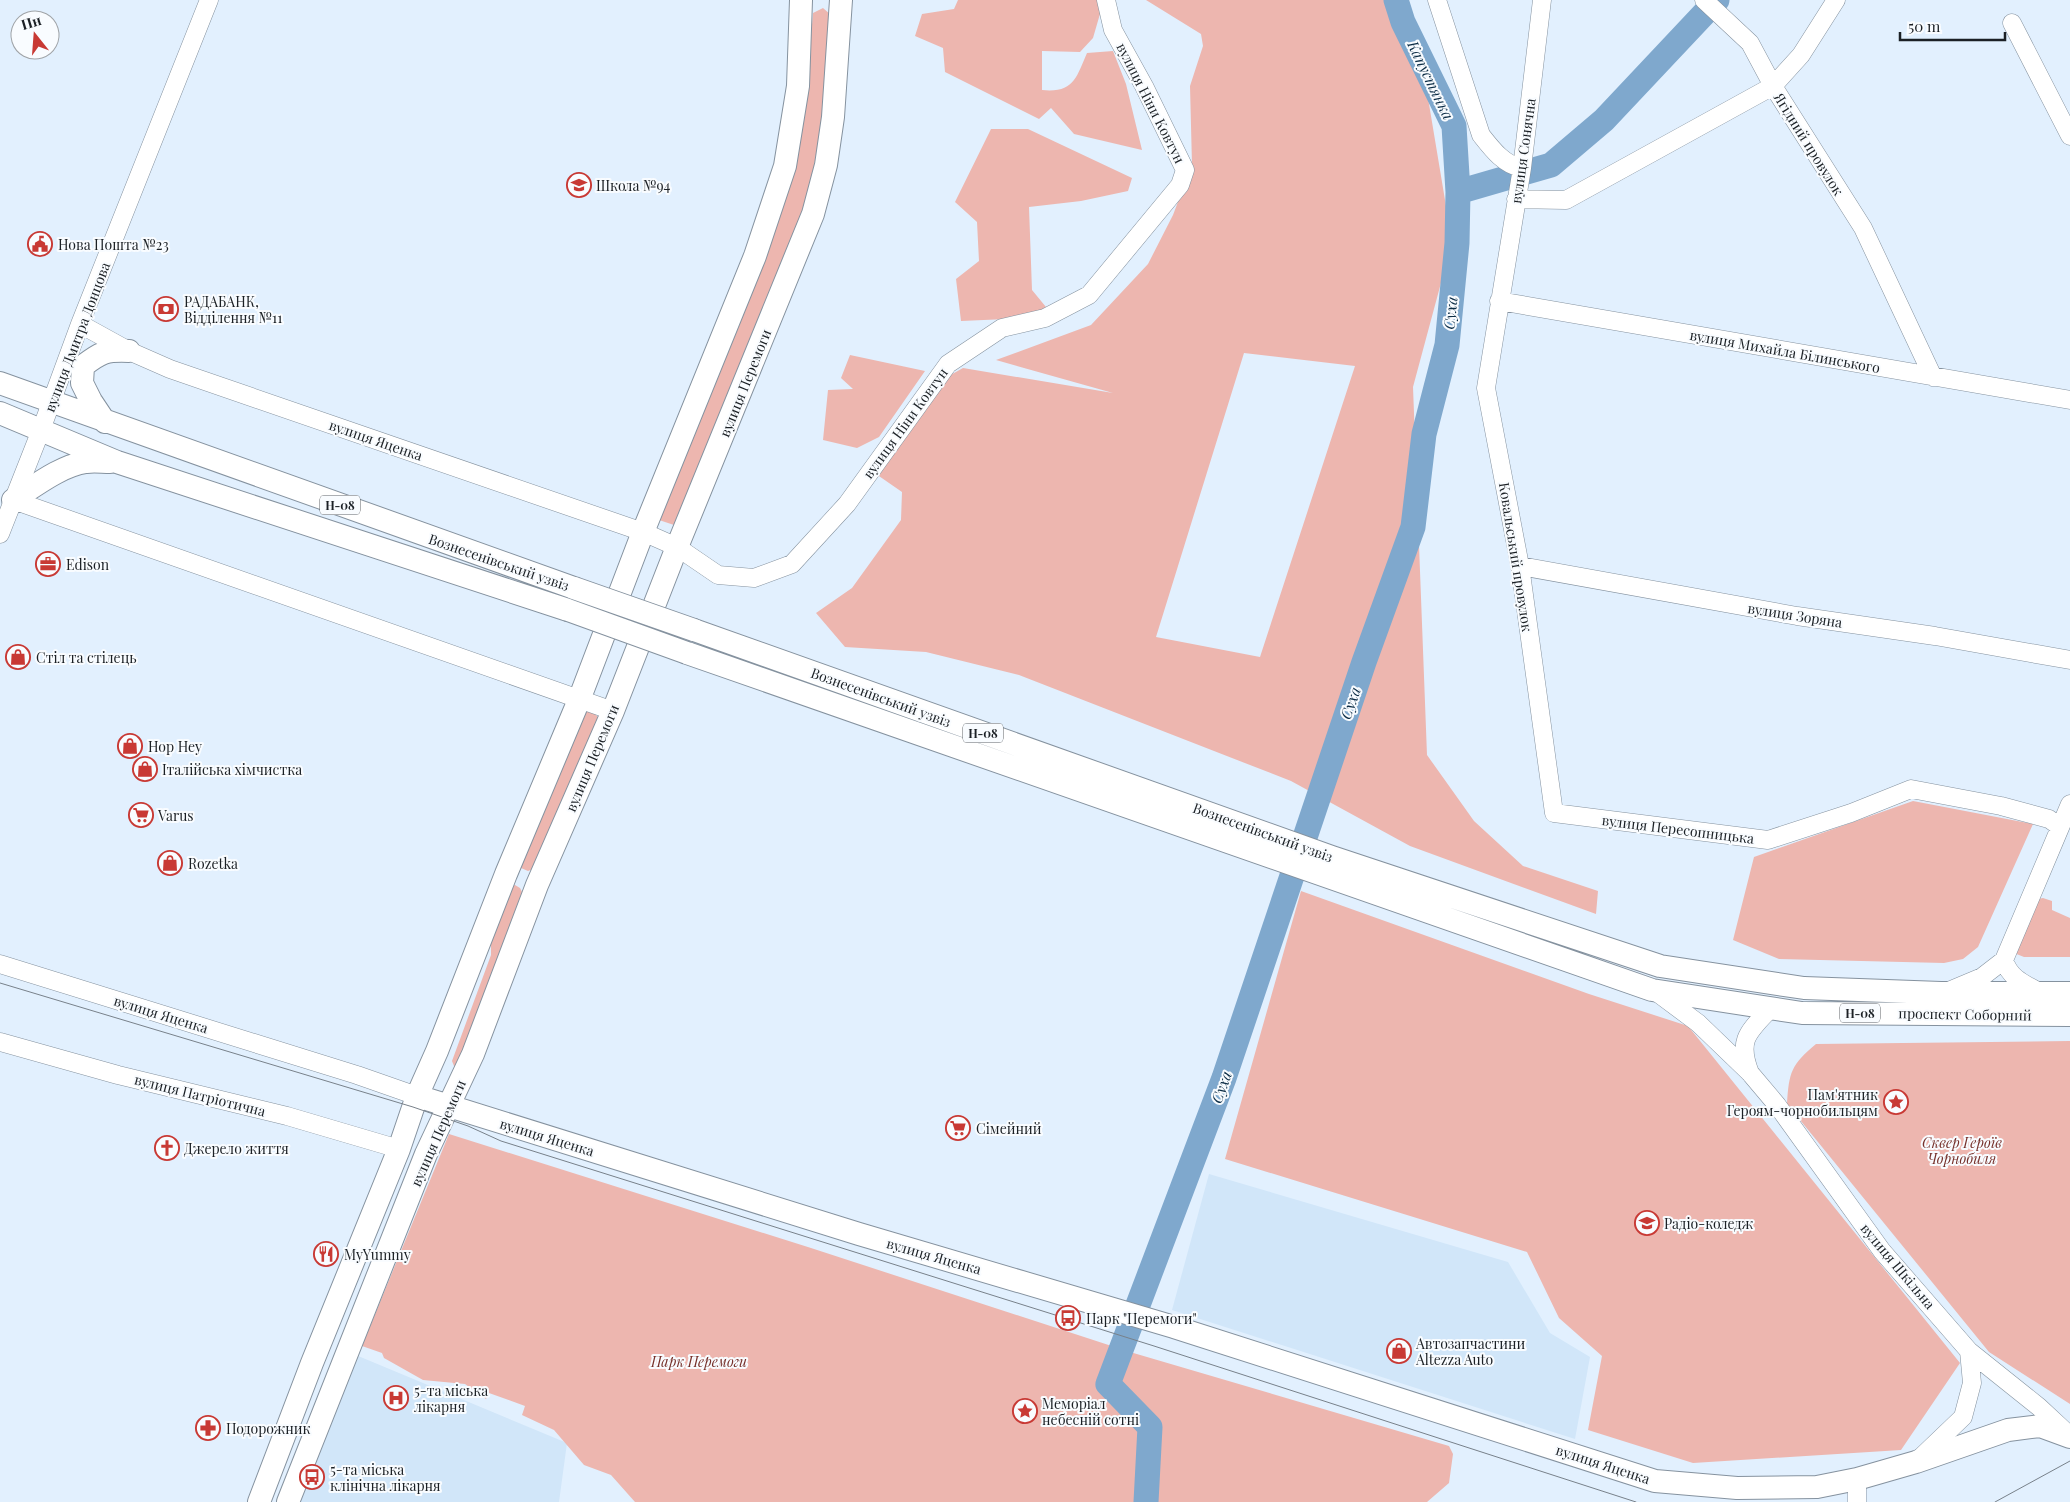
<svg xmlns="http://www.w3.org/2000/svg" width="2070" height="1502" viewBox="0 0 2070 1502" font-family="'Playfair Display',serif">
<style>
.built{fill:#d1e6f9}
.green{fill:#edb6af;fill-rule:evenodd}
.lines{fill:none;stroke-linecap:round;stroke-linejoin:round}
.river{stroke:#7fa8cd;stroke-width:25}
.minor-casing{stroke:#85929f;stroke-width:19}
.major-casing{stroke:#85929f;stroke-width:24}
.minor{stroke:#fff;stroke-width:18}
.major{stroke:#fff;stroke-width:22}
.tram{stroke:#78818a;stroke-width:1}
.major-bridge-casing{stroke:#85929f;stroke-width:24;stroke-linecap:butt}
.major-bridge{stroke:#fff;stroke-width:22}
.labels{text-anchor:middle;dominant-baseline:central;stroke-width:4;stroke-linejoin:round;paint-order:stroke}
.shield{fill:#f9fcff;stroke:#5e6266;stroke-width:1}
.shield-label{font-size:12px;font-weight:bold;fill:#1b2025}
.street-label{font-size:14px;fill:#1b2025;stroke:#f9fcff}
.poi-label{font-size:14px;fill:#1b2025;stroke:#f9fcff;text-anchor:start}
.park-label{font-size:14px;font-style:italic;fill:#76302a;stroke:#f9fcff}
.water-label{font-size:15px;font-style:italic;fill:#0c2d46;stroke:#f9fcff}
</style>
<rect width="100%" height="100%" fill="#e2f0fe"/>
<path class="built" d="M1209,1174L1508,1262L1550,1333L1590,1357L1575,1439L1172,1310Z
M351,1353L567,1443L559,1502H290Z"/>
<path class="green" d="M958,0H1100L1102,7L1093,38L1080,52L1042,51V90C1074,93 1076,78 1087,53L1113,51L1126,84L1142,150L1074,134L1051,108L1039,119L945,72L943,48L915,36L922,14L954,9Z
M1146,0H1386L1428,98L1452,242L1413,387L1427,755L1474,821L1523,866L1598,891L1596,914L1410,846L1291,781L1019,675L926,652L845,647L816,613L852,588L901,520L902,492L876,474L947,377L963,368L1113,393L996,360L1091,325L1148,264L1173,215L1192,165L1190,86L1203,46L1201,34ZM1244,353L1355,366L1260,657L1156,637Z
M823,8L831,15L826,95L812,178L793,241L677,526L659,520L739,326L777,225L795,158L806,93L813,13Z
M991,129H1028L1132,178L1128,191L1081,201L1029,207L1032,290L1046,307L1028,318L961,321L956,279L979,261L977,222L955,202Z
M850,355L925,371L879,437L857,448L823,440L828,390L853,389L841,378Z
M589,710L593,712L598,717L597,727L536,868L528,871L521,868L519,860L584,712Z
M1913,801L2033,824L1978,947L1963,959L1944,963L1779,959L1733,940L1754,857Z
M515,885L520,888L522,892L457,1067L454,1066L452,1061L491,955V925L509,886Z
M1301,891L1589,994L1688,1026L1960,1363L1901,1450L1693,1463L1588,1430L1602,1356L1559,1318L1527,1252L1225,1159Z
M2043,898L2052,901V910L2070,918V957H2024L2014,953L2038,899Z
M2070,1041V1404L1989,1352L1787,1104C1789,1072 1791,1065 1816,1044Z
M449,1134L811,1248L1130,1352L1449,1446L1453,1454L1449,1483L1427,1502H635L611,1475L584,1465L554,1430L522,1415L525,1406L489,1393L486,1399L465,1384L423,1380L384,1358L382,1353L362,1346Z"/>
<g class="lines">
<path class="river" d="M1396,0L1403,22L1454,126L1458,192
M1146,1502L1150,1427L1108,1384L1224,1078L1364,662L1413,527L1424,434L1447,345L1457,243L1458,192L1551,165L1604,120L1717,0"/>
<defs>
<path id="minor" d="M1437,0L1481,135C1492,149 1504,165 1522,168
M1542,0L1522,168L1486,388L1520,566L1554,813L1768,840L1851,813L1911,789L2001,806L2049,819L2059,826
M1704,0L1750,43L1773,86L1801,55L1836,0
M2012,23L2070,136
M1516,199L1566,200L1773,86L1863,228L1933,377
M1499,301L2070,400
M80,324L129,351L170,369L643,532L677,547L718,575L754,578L792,564L847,504L948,364L1002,328L1045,318L1089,295L1180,185L1185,170L1144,86L1113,30L1106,0
M13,500L613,711
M0,534L41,430L80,324L209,0
M1520,566L1797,616L1935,636L2070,660
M2004,960C2010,979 2025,984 2041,993
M0,964L357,1075L417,1096
M1951,990L1982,977L2004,960L2070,804
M1655,991L1698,1023L1750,1073L1777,1105L1882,1251L1969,1351L2039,1407L2068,1434
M0,1042L118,1075L287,1116L399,1149
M1750,1073C1737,1040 1748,1032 1771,1008
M1918,1460L1963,1417L1972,1383L1969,1351
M1857,1502V1479"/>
<path id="major" d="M0,383L574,588
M0,413L117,462L568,610
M105,422L91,401L82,383L83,366C101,352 106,350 129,351
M13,500C35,486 60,466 86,462C94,461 102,462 110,462
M694,630L1332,857L1660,966L1804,988L1941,993H2070
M687,653L1652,990L1802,1013L2070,1015
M417,1096L859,1234L1174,1327L1655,1481L1737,1488L1817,1487L1857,1479L1916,1462L2008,1430L2040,1426L2070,1437
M259,1502L312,1363L399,1149L417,1096L437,1051L506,874L579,700L643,532L755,256L785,166L798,86L801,0
M288,1502L426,1154L473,1054L537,885L613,711L677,547L813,214L826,165L833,117L841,0"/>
</defs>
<use href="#minor" class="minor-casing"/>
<use href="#major" class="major-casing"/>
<use href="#minor" class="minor"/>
<use href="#major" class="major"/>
<path class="tram" d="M0,983L413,1107L468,1126L501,1141L1154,1346L1636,1502
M1995,1502L2070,1461"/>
<defs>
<path id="major-bridge" d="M574,588L694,630
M568,610L687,653"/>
</defs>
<use href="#major-bridge" class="major-bridge-casing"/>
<use href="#major-bridge" class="major-bridge"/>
</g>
<defs>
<symbol id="school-ring" viewBox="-11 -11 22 22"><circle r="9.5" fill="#f9fcff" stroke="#c83934" stroke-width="1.5"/><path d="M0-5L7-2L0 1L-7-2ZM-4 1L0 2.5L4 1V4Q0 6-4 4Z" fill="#c83934"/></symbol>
<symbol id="civic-ring" viewBox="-11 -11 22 22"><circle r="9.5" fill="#f9fcff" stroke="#c83934" stroke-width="1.5"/><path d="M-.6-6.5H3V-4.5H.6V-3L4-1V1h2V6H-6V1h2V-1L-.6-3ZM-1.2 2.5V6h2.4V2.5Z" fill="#c83934"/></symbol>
<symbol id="bank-ring" viewBox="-11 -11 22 22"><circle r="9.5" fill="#f9fcff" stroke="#c83934" stroke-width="1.5"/><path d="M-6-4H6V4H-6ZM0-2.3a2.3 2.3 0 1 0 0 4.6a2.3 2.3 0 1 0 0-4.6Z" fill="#c83934"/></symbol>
<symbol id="office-ring" viewBox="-11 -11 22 22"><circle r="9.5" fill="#f9fcff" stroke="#c83934" stroke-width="1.5"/><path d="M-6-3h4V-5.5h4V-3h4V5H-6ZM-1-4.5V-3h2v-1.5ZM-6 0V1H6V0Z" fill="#c83934"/></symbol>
<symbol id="shop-ring" viewBox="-11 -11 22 22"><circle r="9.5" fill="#f9fcff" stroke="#c83934" stroke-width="1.5"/><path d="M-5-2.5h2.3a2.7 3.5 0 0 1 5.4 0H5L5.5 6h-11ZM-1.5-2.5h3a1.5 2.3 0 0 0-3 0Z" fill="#c83934"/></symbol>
<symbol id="supermarket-ring" viewBox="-11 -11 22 22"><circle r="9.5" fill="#f9fcff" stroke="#c83934" stroke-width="1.5"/><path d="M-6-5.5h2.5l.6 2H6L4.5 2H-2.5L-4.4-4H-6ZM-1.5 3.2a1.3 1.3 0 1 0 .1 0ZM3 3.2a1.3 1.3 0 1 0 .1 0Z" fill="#c83934"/></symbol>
<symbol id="sight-ring" viewBox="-11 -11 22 22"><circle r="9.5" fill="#f9fcff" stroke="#c83934" stroke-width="1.5"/><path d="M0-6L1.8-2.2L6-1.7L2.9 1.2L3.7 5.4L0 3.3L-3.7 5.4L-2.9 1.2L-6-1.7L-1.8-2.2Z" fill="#c83934"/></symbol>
<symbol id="church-ring" viewBox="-11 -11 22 22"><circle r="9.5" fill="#f9fcff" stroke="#c83934" stroke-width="1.5"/><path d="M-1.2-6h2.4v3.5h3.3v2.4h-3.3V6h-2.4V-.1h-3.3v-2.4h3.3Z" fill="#c83934"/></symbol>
<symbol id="university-ring" viewBox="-11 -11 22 22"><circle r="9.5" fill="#f9fcff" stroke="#c83934" stroke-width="1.5"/><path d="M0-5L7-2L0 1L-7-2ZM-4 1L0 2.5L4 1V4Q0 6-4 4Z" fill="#c83934"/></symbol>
<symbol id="restaurant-ring" viewBox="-11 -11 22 22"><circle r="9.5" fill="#f9fcff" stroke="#c83934" stroke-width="1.5"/><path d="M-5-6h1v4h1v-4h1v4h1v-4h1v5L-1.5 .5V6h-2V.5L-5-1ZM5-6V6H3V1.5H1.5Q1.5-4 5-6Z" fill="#c83934"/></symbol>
<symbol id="bus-ring" viewBox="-11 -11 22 22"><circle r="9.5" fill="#f9fcff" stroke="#c83934" stroke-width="1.5"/><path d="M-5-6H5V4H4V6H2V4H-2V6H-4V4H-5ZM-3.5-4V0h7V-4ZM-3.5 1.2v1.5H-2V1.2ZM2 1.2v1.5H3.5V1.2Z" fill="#c83934"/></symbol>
<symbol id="hospital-ring" viewBox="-11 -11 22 22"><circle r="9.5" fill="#f9fcff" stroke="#c83934" stroke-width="1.5"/><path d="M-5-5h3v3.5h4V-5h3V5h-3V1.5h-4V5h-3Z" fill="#c83934"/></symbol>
<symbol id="pharmacy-ring" viewBox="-11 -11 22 22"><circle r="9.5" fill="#f9fcff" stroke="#c83934" stroke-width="1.5"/><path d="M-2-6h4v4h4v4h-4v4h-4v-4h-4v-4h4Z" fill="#c83934"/></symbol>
</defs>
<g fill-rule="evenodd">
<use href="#school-ring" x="565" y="171" width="28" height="28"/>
<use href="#civic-ring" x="26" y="230" width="28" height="28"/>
<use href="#bank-ring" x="152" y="295" width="28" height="28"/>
<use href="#office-ring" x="34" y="550" width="28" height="28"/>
<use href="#shop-ring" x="4" y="643" width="28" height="28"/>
<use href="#shop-ring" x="116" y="732" width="28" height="28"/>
<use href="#shop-ring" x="131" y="755" width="28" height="28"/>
<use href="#supermarket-ring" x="127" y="801" width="28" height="28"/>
<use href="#shop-ring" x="156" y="849" width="28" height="28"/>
<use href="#sight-ring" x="1882" y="1088" width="28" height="28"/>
<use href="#supermarket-ring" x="944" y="1114" width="28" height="28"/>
<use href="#church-ring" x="153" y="1134" width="28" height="28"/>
<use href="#university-ring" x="1633" y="1209" width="28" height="28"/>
<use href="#restaurant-ring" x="312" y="1240" width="28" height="28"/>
<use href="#bus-ring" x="1054" y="1304" width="28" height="28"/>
<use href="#shop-ring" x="1385" y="1337" width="28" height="28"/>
<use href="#hospital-ring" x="382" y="1384" width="28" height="28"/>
<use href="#sight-ring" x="1011" y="1397" width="28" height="28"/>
<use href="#pharmacy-ring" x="194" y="1414" width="28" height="28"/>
<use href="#bus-ring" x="298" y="1463" width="28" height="28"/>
</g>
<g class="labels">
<g class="shield">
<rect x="320" y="495.5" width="40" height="19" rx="4"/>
<rect x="963" y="723.5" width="40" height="19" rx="4"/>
<rect x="1840" y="1003.5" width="40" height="19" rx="4"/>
</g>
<g class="shield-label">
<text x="340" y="505">Н-08</text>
<text x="983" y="733">Н-08</text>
<text x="1860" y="1013">Н-08</text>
</g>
<g class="street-label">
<text transform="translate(1151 103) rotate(63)">вулиця Ніни Ковтун</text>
<text transform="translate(1809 144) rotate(58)">Ягідний провулок</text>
<text transform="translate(1523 151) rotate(-82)">вулиця Сонячна</text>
<text transform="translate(77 337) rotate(-69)">вулиця Дмитра Донцова</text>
<text transform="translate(1785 351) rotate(10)">вулиця Михайла Білинського</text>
<text transform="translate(745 383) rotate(-68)">вулиця Перемоги</text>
<text transform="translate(905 423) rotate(-54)">вулиця Ніни Ковтун</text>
<text transform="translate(376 440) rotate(19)">вулиця Яценка</text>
<text transform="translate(1516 557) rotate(81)">Ковальський провулок</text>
<text transform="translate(499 562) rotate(19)">Вознесенівський узвіз</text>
<text transform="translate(1795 615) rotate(9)">вулиця Зоряна</text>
<text transform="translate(881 697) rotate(20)">Вознесенівський узвіз</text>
<text transform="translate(592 758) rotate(-67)">вулиця Перемоги</text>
<text transform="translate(1678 829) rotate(7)">вулиця Пересопницька</text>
<text transform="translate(1263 832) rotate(20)">Вознесенівський узвіз</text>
<text transform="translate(161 1014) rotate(17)">вулиця Яценка</text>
<text transform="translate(1965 1014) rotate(1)">проспект Соборний</text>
<text transform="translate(200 1095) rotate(14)">вулиця Патріотична</text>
<text transform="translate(438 1133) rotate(-66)">вулиця Перемоги</text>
<text transform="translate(547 1137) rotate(17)">вулиця Яценка</text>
<text transform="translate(934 1256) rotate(16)">вулиця Яценка</text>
<text transform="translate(1898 1266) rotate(50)">вулиця Шкільна</text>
<text transform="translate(1603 1464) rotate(18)">вулиця Яценка</text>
</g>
<g class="poi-label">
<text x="596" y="185">Школа №94</text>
<text x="58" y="244">Нова Пошта №23</text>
<text x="184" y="301">РАДАБАНК,<tspan x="184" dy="16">Відділення №11</tspan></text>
<text x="66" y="564">Edison</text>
<text x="36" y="657">Стіл та стілець</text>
<text x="148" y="746">Hop Hey</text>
<text x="162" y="769">Італійська хімчистка</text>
<text x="158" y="815">Varus</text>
<text x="188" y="863">Rozetka</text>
<text x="1878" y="1094" text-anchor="end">Пам'ятник<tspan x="1878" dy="16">Героям-чорнобильцям</tspan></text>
<text x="976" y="1128">Сімейний</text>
<text x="184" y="1148">Джерело життя</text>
<text x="1664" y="1223">Радіо-коледж</text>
<text x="344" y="1254">MyYummy</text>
<text x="1086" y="1318">Парк "Перемоги"</text>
<text x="1416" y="1343">Автозапчастини<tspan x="1416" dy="16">Altezza Auto</tspan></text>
<text x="414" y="1390">5-та міська<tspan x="414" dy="16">лікарня</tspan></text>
<text x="1042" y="1403">Меморіал<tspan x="1042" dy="16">небесній сотні</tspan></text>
<text x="226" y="1428">Подорожник</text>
<text x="330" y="1469">5-та міська<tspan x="330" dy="16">клінічна лікарня</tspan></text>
</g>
<g class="park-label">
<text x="1962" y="1142">Сквер Героїв<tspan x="1962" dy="16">Чорнобиля</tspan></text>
<text x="699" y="1361">Парк Перемоги</text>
</g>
<g class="water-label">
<text transform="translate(1431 80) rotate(64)">Капустянка</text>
<text transform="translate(1450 313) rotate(-84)">Суха</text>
<text transform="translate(1350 703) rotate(-71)">Суха</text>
<text transform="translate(1221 1087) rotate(-70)">Суха</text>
</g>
</g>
<g transform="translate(35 35) rotate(343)"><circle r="24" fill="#f9fcff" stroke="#a0a4a8"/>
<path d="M0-4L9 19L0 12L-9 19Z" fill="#c83934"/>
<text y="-8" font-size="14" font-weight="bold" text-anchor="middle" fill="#1b2025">Пн</text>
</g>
<path d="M1900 32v8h105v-8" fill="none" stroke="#1b2025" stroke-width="2.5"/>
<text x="1908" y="32" font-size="15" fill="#1b2025" stroke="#f9fcff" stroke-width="4" paint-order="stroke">50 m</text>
</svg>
